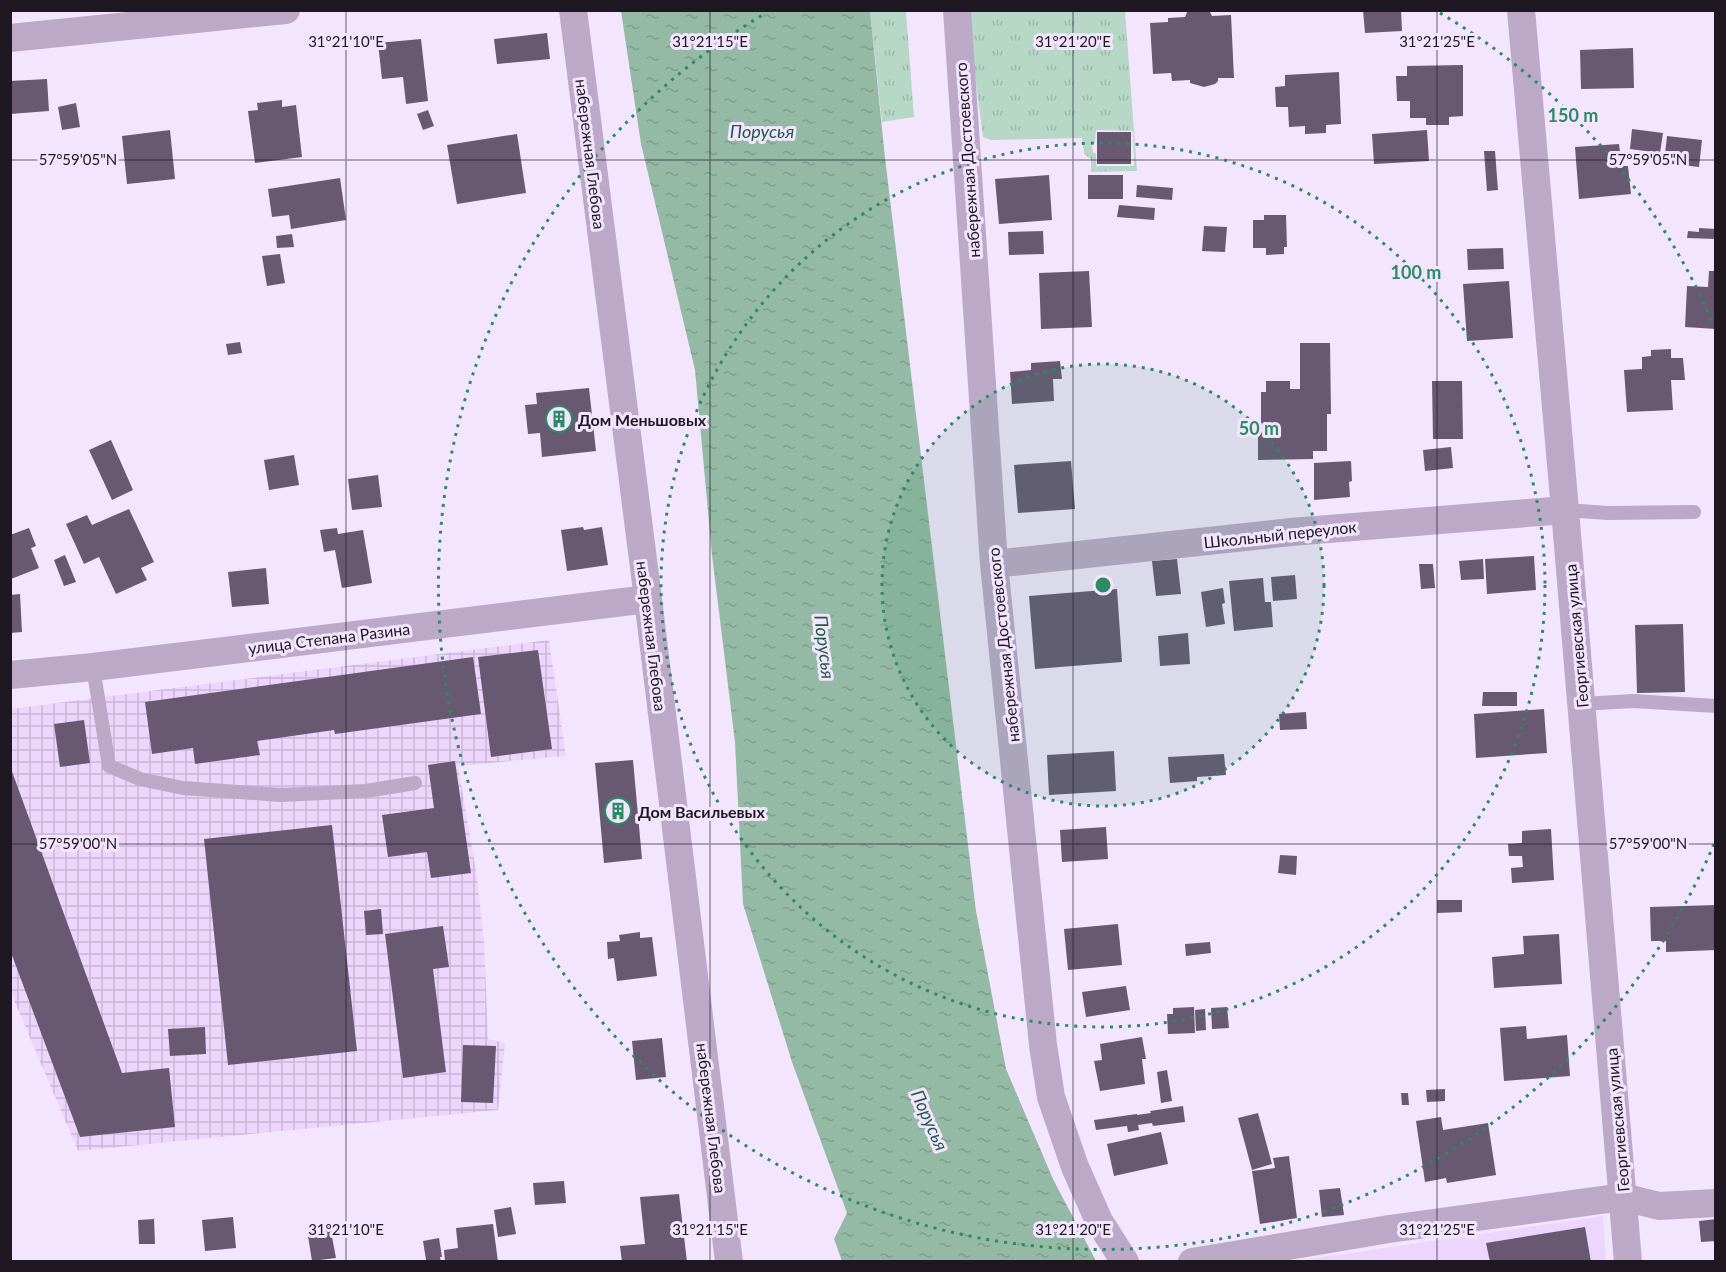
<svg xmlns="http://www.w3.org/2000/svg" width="1726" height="1272" viewBox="0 0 1726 1272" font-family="Lato,sans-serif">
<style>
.built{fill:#edd6fb}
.industrial{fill:url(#industrial-grid)}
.grass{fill:url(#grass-tufts);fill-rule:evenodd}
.water{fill:url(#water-ripples)}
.building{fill:#685872}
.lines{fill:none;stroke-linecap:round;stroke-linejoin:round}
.lane{stroke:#bca9c8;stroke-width:14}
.street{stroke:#bca9c8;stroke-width:28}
.ticks{fill:none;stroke:#1f1823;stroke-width:1.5;stroke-opacity:0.45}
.ring{fill:none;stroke:#2b8b64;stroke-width:3;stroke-dasharray:3 6}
.labels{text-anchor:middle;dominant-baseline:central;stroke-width:6;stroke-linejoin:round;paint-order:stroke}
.street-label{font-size:16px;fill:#1f1823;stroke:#f4e5fe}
.poi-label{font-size:16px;font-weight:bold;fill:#1f1823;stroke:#f4e5fe;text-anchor:start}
.water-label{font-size:18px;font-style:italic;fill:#1c5c42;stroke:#f4e5fe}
.ticks-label{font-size:15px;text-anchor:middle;fill:#1f1823;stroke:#f4e5fe;stroke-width:6;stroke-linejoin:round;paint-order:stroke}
.centre{fill:#2b8b64;stroke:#f4e5fe;stroke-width:3}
.ring-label{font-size:18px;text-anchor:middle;font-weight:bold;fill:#2b8b64;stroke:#f4e5fe;stroke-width:6;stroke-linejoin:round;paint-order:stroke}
</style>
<defs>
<pattern id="industrial-grid" width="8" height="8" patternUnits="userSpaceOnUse" patternTransform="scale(1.5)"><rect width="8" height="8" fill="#edd6fb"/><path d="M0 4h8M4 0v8" fill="none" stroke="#cbb7d7"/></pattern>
<pattern id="grass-tufts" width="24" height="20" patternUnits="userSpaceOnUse" patternTransform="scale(1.5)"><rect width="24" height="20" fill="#b7d8c7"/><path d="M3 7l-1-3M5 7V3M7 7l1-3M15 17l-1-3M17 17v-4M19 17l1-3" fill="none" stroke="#9db9ab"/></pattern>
<pattern id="water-ripples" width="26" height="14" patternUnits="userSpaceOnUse" patternTransform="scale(1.5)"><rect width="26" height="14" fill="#94b9a5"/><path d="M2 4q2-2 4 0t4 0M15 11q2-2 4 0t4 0" fill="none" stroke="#7f9e8e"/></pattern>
</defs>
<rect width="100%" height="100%" fill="#f4e5fe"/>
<path class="built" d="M1603,1216L1606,1261H1295Z"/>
<path class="industrial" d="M549,640L566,756L458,766L477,877L484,943L488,1039L505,1043L498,1110L78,1151L11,993L10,709Z"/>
<path class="grass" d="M870,11H906L914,117L882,122Z
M968,11H1125L1137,171L1091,172V159L1084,154L1082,138L991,140L983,137L968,22ZM1096,130L1133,131L1134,166H1096V153H1093L1092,144L1095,143Z"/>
<path class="water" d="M621,11H870L885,158L976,911L1006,1069L1053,1179L1096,1261H842L834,1239L847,1213L792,1062L743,904L735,742L712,555L695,370L641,144Z"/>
<path class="building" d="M1188,10H1209L1212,16L1231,15L1234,78H1218V81L1215,84L1204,87L1190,83V80L1172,81L1171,73L1153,74L1150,23L1168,22V18L1185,17Z
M1363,10H1401L1402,31L1365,33Z
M547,33L550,59L497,64L494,39Z
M421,39L428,101L406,104L403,77L382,79L378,43Z
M1633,48L1634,88L1581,89L1580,50Z
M1463,65V116L1449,117V125H1426V118H1410V101H1397L1396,76H1407V66Z
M1339,72L1341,124L1326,125V133L1305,134V126L1289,127L1288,107H1276L1275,87L1285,86V75Z
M47,79L49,111L10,114V81Z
M282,100V107L296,105L302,157L255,163L248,111L258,110L257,103Z
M76,103L80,127L62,130L58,107Z
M428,110L434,126L423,130L417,114Z
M1632,129L1663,133L1660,153L1630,149Z
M170,130L175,179L127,184L122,136Z
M1427,130L1429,161L1374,164L1372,134Z
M1097,132H1131V164H1097Z
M517,134L526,193L457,204L447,145Z
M1667,136L1702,140L1699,167L1664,163Z
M1619,144L1620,152H1618L1619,166H1628L1631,194L1579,199L1575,147Z
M1484,151H1495L1498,190L1487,191Z
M1049,175L1052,220L999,224L995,179Z
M1088,175H1123V199H1088Z
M340,178L346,220L291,229L289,215L272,217L268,189Z
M1137,185L1173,188L1172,200L1136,197Z
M1119,205L1155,208L1154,220L1117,217Z
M1264,215H1286L1287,247H1284V254L1266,255V248H1253V220H1264Z
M1204,226L1227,227L1225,252L1202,251Z
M1699,228L1716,229V239L1687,238L1688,231L1699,232Z
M1043,231L1044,254L1009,255L1008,232Z
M292,234L294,247L277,248L276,236Z
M1503,248L1504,269L1468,270L1467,249Z
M280,254L285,283L267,286L262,256Z
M1089,271L1092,327L1041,329L1039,273Z
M1709,271H1716V329L1685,327L1687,286L1708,287Z
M1509,281L1513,338L1467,341L1463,284Z
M240,342L242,353L228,355L226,344Z
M1300,343H1330L1331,414H1327V451H1313V459L1258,460V422H1261V392H1266V381H1290V389H1300Z
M1671,349V358H1683L1685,380H1671L1673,410L1627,412L1624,370L1642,369V357L1651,356V350Z
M1060,361L1062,379H1053L1054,401L1012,404L1010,372L1031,370V363Z
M1432,381H1462L1463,439H1433Z
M589,388L596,451L542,457L540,433L528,434L525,405L537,404L536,393Z
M111,440L133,490L112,500L89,450Z
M1451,447L1453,468L1425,471L1423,450Z
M294,455L299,485L269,490L264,460Z
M1071,461L1075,509L1018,513L1014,465Z
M1351,461L1352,481L1349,482L1350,497L1314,500V463Z
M378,475L382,507L352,510L348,479Z
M129,509L154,562L141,568L147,580L116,594L99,557L84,564L66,524L87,515L92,525Z
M583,527L584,530L602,527L608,565L567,571L561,530Z
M29,528L36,546L31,548L39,568L11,579L10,535Z
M337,528L338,534L363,530L372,583L342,588L335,550L324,552L320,530Z
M65,555L76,582L64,586L54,560Z
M1534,556L1536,590L1487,594L1485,559Z
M1177,559L1181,594L1156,596L1152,561Z
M1483,559L1484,579L1461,580L1459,561Z
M1419,564H1433L1435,588L1421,589Z
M266,568L269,604L232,607L228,572Z
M1295,575L1297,599L1273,601L1271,577Z
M1263,578L1265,602H1271L1273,627L1234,631L1229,581Z
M1223,588L1225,603L1222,604L1225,624L1206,627L1201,592Z
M1117,589L1122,662L1035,669L1029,596Z
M20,594L22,632L10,633V595Z
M1683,624L1685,692L1637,693L1635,625Z
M1188,633L1190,664L1160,666L1158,636Z
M538,650L552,749L491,757L478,657Z
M473,657L481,714L335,734L334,730L257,741L260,755L195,764L193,748L152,754L145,702Z
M1483,692H1517V706H1482Z
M1544,709L1547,753L1476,758L1474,714Z
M1306,712L1307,729L1280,730L1279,714Z
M84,720L90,763L60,767L54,724Z
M1114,751L1116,791L1049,795L1047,755Z
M1224,754L1226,775L1197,777V781L1170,783L1168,757Z
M633,760L642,859L604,863L595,763Z
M455,761L471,873L431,878L427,852L388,857L382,815L434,808L428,765Z
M10,766L122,1073L169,1068L175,1127L80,1137L10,950Z
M332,825L357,1051L228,1065L204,839Z
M1106,827L1108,859L1062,862L1060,830Z
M1551,829L1554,880L1512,883L1511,868L1523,867L1522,856H1509L1508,844L1522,843V831Z
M1280,855L1297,856L1296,875L1278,873Z
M1437,900H1462V912L1437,913Z
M1716,905V950L1666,952V941H1651L1650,907Z
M381,909L383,934L366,935L364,911Z
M1118,924L1122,965L1068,970L1064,929Z
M443,926L449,967L433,969L446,1072L403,1078L385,934Z
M640,932V938L652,937L657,976L617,981L614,958L608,959L607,942L620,941L619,935Z
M1559,934L1562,984L1494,988L1492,957L1524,954L1523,936Z
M1210,942L1211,953L1186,956L1185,944Z
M1126,986L1130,1010L1086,1017L1082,992Z
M1194,1007L1195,1033L1168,1034L1167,1014H1173V1008Z
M1227,1007L1229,1028L1212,1029L1211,1008Z
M1205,1009L1206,1030L1196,1031L1195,1010Z
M1526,1026L1527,1039L1567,1035L1570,1076L1504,1081L1500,1028Z
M205,1027L206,1054L170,1056L168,1029Z
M1142,1037L1146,1059H1142L1145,1084L1100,1091L1094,1061L1102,1060L1100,1044Z
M662,1038L666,1077L636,1080L632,1041Z
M463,1045L496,1046L493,1103L461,1102Z
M1167,1070L1172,1101L1161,1103L1157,1072Z
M1445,1089V1101L1427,1102L1426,1090Z
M1401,1093H1408L1409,1105H1402Z
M1183,1106L1185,1122L1153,1126L1152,1123L1138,1125L1139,1130L1128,1132L1127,1126L1096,1130L1094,1120L1137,1114V1115L1151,1113L1150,1111Z
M1258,1113L1272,1164L1252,1170L1238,1118Z
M1441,1117L1443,1130L1488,1123L1496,1175L1447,1183L1446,1178L1425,1182L1416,1121Z
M1161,1132L1168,1164L1114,1176L1107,1144Z
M1289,1156L1297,1218L1260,1224L1252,1171L1275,1168L1273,1158Z
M564,1181L566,1203L535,1205L533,1183Z
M1340,1188L1344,1215L1322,1217L1319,1190Z
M679,1194L687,1262H622L620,1246L645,1244L640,1197Z
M511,1207L516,1234L498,1237L494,1210Z
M233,1217L236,1248L205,1251L202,1220Z
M154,1219L155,1244H139L138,1220Z
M1716,1219V1241L1701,1242L1699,1221Z
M493,1224L498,1262H445L444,1250L458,1248L456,1228Z
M330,1226L336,1258L312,1261L307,1230Z
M1585,1227L1591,1262H1490L1486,1243Z
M439,1238L442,1257H440L441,1262H429V1260H426L423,1241Z"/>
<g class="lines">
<path class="lane" d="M1565,510L1608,513L1694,512
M93,667L109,766L140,779L183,788L281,795L366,791L415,783
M1582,704L1633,701L1716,706"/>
<path class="street" d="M573,10L648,599L729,1262
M957,10L994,564L1043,1045L1051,1097L1075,1167L1099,1221L1125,1262
M1521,10L1565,510L1628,1262
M10,38L286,10
M994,564L1291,532L1565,510
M10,675L93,667L648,599
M1192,1262L1389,1229L1623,1197L1659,1206L1716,1203"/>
</g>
<path class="ticks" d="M346,10V1262M710,10V1262M1073,10V1262M1437,10V1262M10,160H1716M10,844H1716"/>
<circle cx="1103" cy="585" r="221" fill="#2b8b64" fill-opacity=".12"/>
<g class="ring">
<circle cx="1103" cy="585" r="221"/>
<circle cx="1103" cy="585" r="442"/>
<path d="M1714 844A664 664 0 1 1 766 13M1440 13A664 664 0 0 1 1714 326"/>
</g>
<defs>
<symbol id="building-ring" viewBox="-11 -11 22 22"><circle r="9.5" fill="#f4e5fe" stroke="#2b8b64" stroke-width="1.5"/><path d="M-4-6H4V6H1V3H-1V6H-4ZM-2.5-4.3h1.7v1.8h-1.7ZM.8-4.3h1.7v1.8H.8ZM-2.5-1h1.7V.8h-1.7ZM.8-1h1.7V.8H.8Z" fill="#2b8b64"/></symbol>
</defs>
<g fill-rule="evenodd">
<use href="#building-ring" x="544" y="404" width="30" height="30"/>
<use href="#building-ring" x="603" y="796" width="30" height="30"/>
</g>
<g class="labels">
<g class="street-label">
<text transform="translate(591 154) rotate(83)">набережная Глебова</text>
<text transform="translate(967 160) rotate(-94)">набережная Достоевского</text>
<text transform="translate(1280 534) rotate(-6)">Школьный переулок</text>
<text transform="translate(652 636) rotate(83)">набережная Глебова</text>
<text transform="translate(1576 636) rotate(-95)">Георгиевская улица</text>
<text transform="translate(329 638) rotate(-7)">улица Степана Разина</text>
<text transform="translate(1003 645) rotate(-96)">набережная Достоевского</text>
<text transform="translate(712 1118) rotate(83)">набережная Глебова</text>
<text transform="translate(1617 1120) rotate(-95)">Георгиевская улица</text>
</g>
<g class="poi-label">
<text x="578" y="419">Дом Меньшовых</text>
<text x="638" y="811">Дом Васильевых</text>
</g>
<g class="water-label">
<text x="762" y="131">Порусья</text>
<text transform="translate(825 647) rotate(83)">Порусья</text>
<text transform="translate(930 1120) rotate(66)">Порусья</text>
</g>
</g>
<g class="ticks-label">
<text x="346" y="47">31°21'10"E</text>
<text x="710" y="47">31°21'15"E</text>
<text x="1073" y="47">31°21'20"E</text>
<text x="1437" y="47">31°21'25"E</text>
<text x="78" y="165">57°59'05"N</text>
<text x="1648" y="165">57°59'05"N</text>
<text x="78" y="849">57°59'00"N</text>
<text x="1648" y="849">57°59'00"N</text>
<text x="346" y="1235">31°21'10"E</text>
<text x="710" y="1235">31°21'15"E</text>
<text x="1073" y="1235">31°21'20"E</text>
<text x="1437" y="1235">31°21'25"E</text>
</g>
<circle cx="1103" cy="585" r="9" class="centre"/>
<g class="ring-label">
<text x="1573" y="122">150 m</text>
<text x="1416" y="279">100 m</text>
<text x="1259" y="435">50 m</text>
</g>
<rect width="1726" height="1272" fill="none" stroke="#1f1823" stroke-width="24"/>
</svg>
